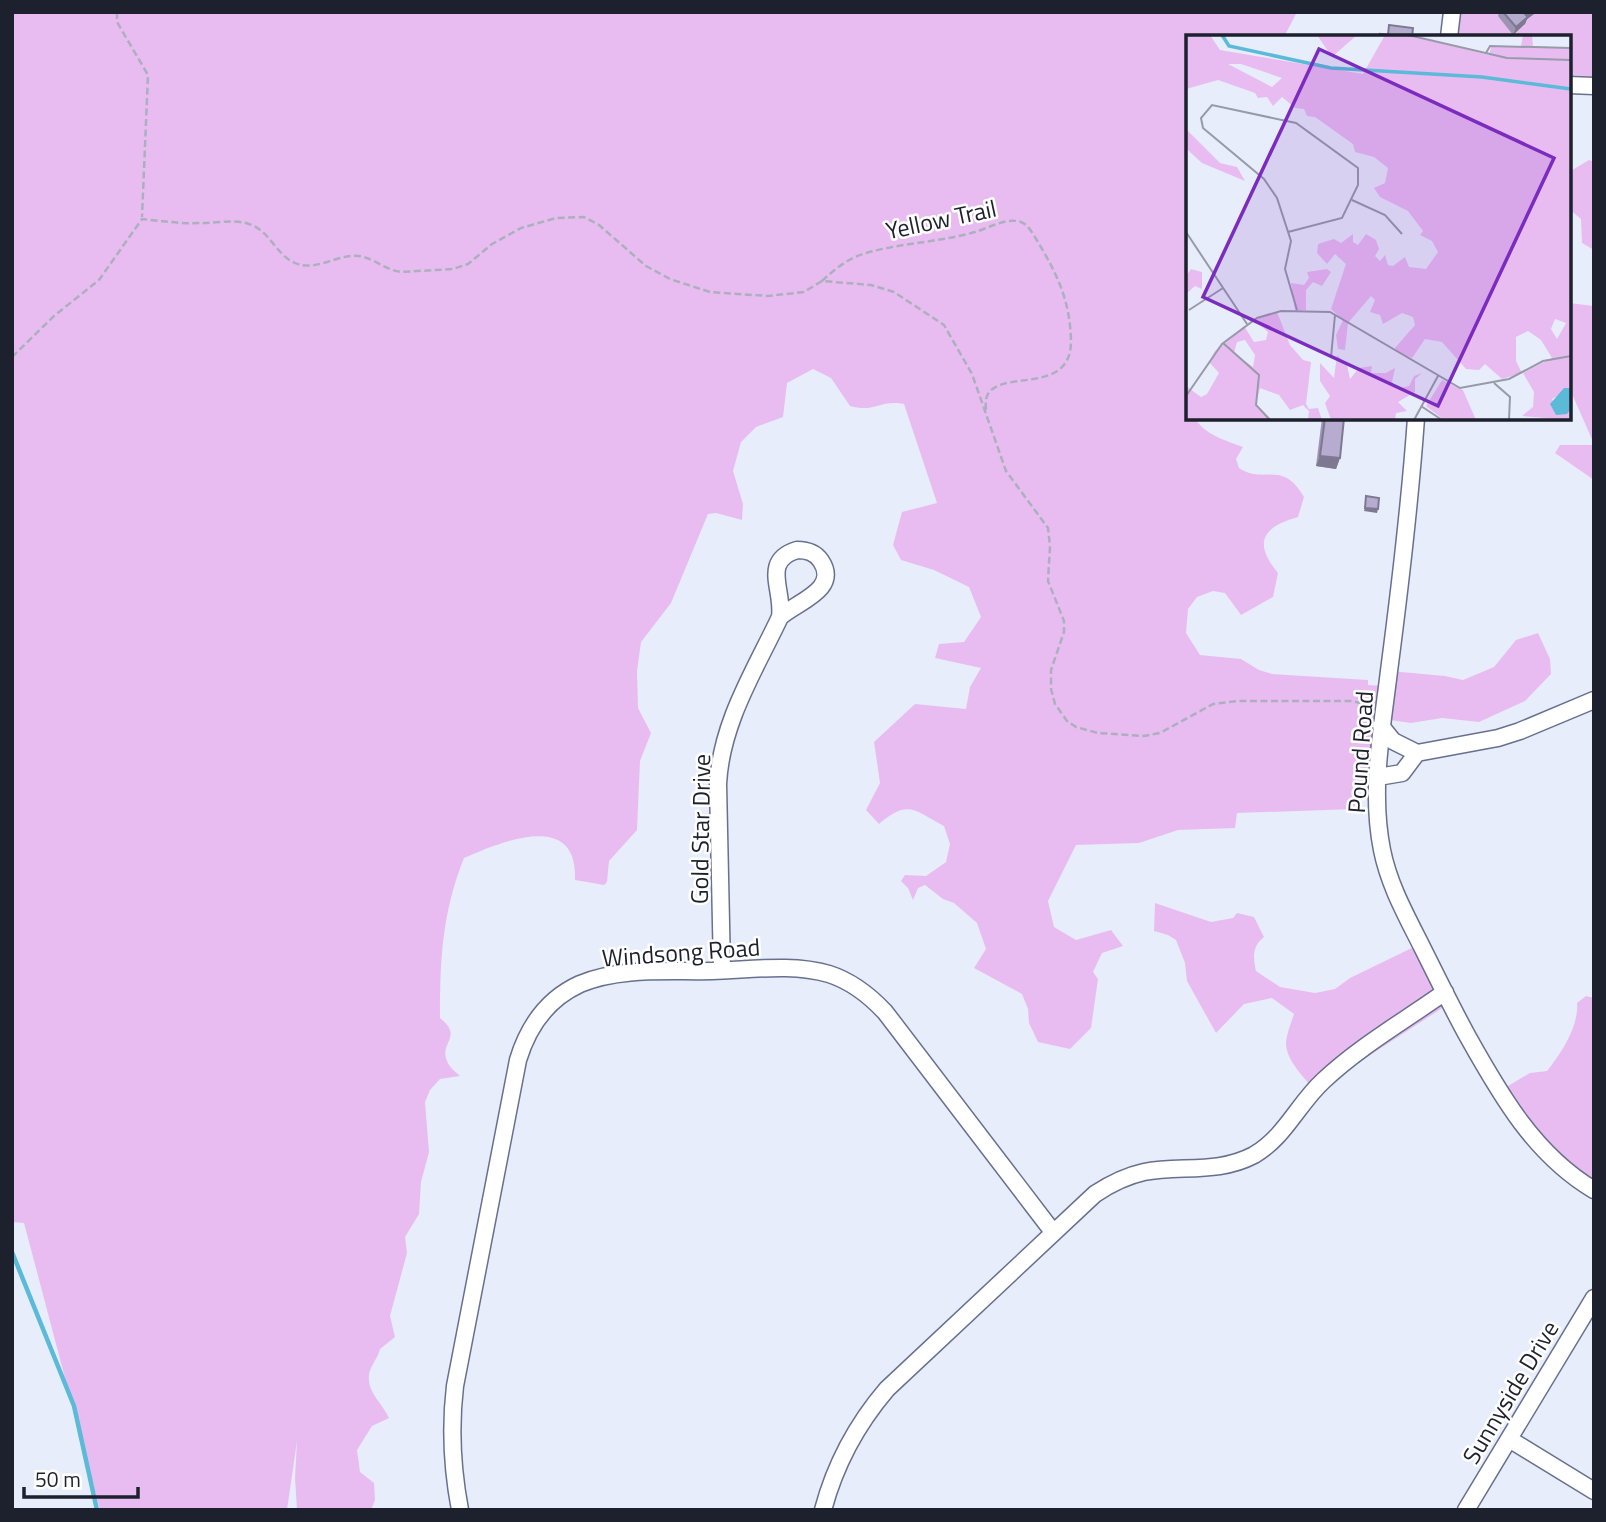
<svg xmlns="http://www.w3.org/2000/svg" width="1606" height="1522" viewBox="0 0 1606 1522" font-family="'Titillium Web',sans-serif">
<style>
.green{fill:#e9bcf1}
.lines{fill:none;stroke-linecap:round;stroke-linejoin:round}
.stream{stroke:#5abad8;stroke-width:4.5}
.minor-casing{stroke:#67708f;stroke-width:19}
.path{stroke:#abb0bd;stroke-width:2.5;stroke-dasharray:7 3.5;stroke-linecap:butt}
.minor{stroke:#fff;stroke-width:16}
.wall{fill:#9c94b2}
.shaded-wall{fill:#7f7891}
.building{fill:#b5accf;stroke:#7f7891;stroke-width:2}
.labels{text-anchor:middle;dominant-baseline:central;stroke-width:5;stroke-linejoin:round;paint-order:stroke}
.street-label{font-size:24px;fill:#1d212d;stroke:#fff}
.inset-river{fill:none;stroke:#5abad8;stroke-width:3.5}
.inset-road{fill:none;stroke:#979ba9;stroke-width:2}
.view{fill:#7b2cbf;fill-opacity:0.15;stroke:#7b2cbf;stroke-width:3.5}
.inset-edge{fill:none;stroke:#1d212d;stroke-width:3.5}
</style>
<rect width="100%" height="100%" fill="#e8edfb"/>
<path class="green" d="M12,12H1297L1284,37H1188V418H1195C1203,434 1227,441 1243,447L1236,459L1239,468C1264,485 1282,459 1304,497L1298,517C1262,527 1253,543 1278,573L1273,597L1241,615L1225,593L1213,591L1197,597L1188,609L1186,633L1200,655L1241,659L1259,670L1272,674L1368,680V685L1384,686L1390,671L1445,676L1463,680L1494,667L1516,640L1538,633L1550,659L1551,674L1525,701L1479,722L1442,718L1411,723L1383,719L1372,792H1355V809L1237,813L1235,828L1178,830L1139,843L1076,845L1048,901L1054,927L1076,940L1111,930L1123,946L1102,953L1093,972L1098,979L1091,1028L1070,1049L1038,1042L1029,1023L1028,1009L1022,994L974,968L986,949L977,923L954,903L943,899L925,885L918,888L913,900L908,888L901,881L905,875L926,876L946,862L950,844L944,826C914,810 908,799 879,824L866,810L880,783L874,742L915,704L966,709L970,687L981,668L935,658L939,644L964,642L981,617L969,587L934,570L901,560L893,545L902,512L937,503L904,404C880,399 876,413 850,406L831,378L813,369L787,383L783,417L756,427L741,442L733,471L743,504L742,520L716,513L708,514L671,603L641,642L637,671L638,708L651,733L640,761L637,830L609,861L607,882L604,885L575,880C578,809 501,842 464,858C442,913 440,960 440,1018C465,1038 437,1042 448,1063C450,1068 456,1072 460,1076L440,1079L430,1090L425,1102L429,1152L421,1182L419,1214L405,1237L407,1253L390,1316L395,1337L380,1349C378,1358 371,1365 369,1374C367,1393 382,1402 389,1418L372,1426L357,1450L360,1472L374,1483L375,1500L371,1510H297L295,1478L297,1441L287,1510H100L24,1223L12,1222Z
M1458,12H1503L1513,34L1525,25L1523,21L1538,12H1594V77L1569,75V37H1456Z
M1589,160L1594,162V250L1582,243L1581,219L1569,209V172Z
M1569,303L1594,306V444L1569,387Z
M1560,445H1594V480L1555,453Z
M1155,903L1211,922L1233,918L1237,913L1254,917L1264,937C1252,946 1253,958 1256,971L1280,987L1315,993L1335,989L1350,978L1420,944L1453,1001L1315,1091C1305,1078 1285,1060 1286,1042C1287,1033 1291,1023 1294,1014L1272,998L1244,1004L1216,1033L1187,981L1185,963L1176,940L1168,935L1154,931Z
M1586,996L1594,998V1186L1564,1164L1503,1089L1530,1073L1547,1071C1562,1052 1579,1026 1577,1003Z"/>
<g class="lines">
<path class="stream" d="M12,1252L74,1406L97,1510"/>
<defs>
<path id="minor" d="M1449,37L1452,12
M1569,85L1594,86
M1416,418C1410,503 1400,587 1389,671C1382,730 1370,790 1382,850C1389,885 1406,915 1422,947C1437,977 1452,1008 1468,1037C1501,1096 1535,1155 1594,1190
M797,550C807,550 815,552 821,561C840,590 796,602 780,617C784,590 761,561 797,550Z
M1381,726L1393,741L1417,753
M1378,777L1402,773L1417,753L1498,738L1520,731L1594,700
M722,970L718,784C721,723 755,670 780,617
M1509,1439L1594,1491
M460,1510C452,1468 450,1428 455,1386L518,1060C528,1027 547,999 580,984C620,967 669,972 712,971C750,970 792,963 829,974C851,981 869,995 885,1012L1053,1232
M823,1510C835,1465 857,1424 887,1389L1095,1194C1110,1184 1126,1176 1144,1172C1181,1165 1218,1174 1254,1155C1285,1137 1298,1104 1323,1081C1359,1047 1404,1021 1445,992
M1466,1510L1594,1298"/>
</defs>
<use href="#minor" class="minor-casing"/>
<path class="path" d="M117,12V22L148,75L142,217
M822,281C835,269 848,258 866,253C901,243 940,242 975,232C989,228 1007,217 1021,222C1029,225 1034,236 1038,242C1058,276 1070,301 1071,341C1071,397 999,368 987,396C985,401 986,407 986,412
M12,357L54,316L99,280L142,219C162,221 181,224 201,223C216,223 234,219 249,224C269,230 276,254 293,262C311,272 332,258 350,256C369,253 383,270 401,272L453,269L468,264L492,244L521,228L556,218L584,217L599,225L646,266L670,279L710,292L768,296L804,292L822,281L871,285L894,292L944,325L972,374L1006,471L1048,528L1050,546L1048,581L1064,621V632L1051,670V689L1055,704L1067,721L1076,727L1098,733L1144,736L1160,733L1213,704L1238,701H1351L1371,705"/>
<use href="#minor" class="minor"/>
</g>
<path class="wall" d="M1499,12H1537L1527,19L1525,24L1513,35L1498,16Z
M1322,418H1344L1340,458L1336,469L1316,466Z"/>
<path class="shaded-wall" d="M1529,12H1537L1527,19L1525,24L1513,35L1516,27L1525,14Z
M1320,456L1340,458L1336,469L1316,466Z
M1365,508L1378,509L1377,513L1364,511Z"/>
<path class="building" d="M1503,12H1529L1525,14L1528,17L1516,27Z
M1389,25L1413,28L1412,37H1380V34L1388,35Z
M1325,418H1344L1340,458L1320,456Z
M1366,496L1379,498L1378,509L1365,508Z"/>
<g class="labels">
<g class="street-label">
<text transform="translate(941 219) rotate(-12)">Yellow Trail</text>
<text transform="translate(1360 752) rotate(-86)">Pound Road</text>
<text transform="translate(700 829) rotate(-89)">Gold Star Drive</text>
<text transform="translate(681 952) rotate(-4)">Windsong Road</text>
<text transform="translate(1510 1392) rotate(-59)">Sunnyside Drive</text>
</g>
</g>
<g transform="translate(1186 35)">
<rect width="385" height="385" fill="#e8edfb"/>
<path d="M0,0H24L34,15L177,39L199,0H221L303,20L305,12L335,11L337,0H346L347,11L385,13V353L366,364L372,379L385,374V385L336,381L347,372L348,357L337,338L366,323L355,305L342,296L330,302V326L336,338L316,344L299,329L293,335L280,334L256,307L239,304L226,323L211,317L209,313L229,290L227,282L216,278L197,289L194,280L184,277L189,265L185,261L162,288L159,315L152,314L150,300L157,285L145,274L160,229L149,219L141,229L131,218L132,209L148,204L155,208L167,199V207L172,210L180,199L190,205L193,214L189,221L194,226L199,220L202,230L207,231L219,222L223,232L240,234L252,217L246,206L234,200L237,196L222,176L194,162L188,153L199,148L202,133L188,122L169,117L167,109L129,82L121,81L118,74L109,73L96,62L87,71L81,62L72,63L69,58L32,45L0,54ZM42,29H55L96,43L86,52ZM369,284L380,288L371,304L365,294ZM131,0H171L146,22ZM0,94L34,128L51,132L59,146L16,128L5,118L0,113ZM5,234L16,237V254L9,251L0,259V241ZM141,234L145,237L136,251L127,247L120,255V275L109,276L105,248L118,250L123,243L121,237ZM91,277L104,310L117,325L125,327L120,369L123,374L132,373L136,385H122L123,376L117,370L104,375L93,360L74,353L70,369L86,385H1L0,351L15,362L21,359L33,338L23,327L29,316L58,291L68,307L80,305L82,297L68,285ZM59,305L69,320L67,332L48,318L51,307ZM151,320L161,330L164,344L173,333L186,331L185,338H200L209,333L206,347L211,354L223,351L228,341L236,338L229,344V357L212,367L221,376L210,378L209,385H145L139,368L144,361L134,346V328L148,343ZM256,345L277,355L290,385H258L240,371Z" fill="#e9bcf1" fill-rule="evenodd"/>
<path d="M378,353H385V374L381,379L370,380L364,369Z" fill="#5abad8"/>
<path class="inset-river" d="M36,0L43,11L145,33L296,42L385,54"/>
<path class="inset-road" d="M222,0L321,23L385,25M300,18L304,11L385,13M166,165L199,180L216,199M0,197L61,289M102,197L156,183L172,150V133L110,88L26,70L15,83L17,93L78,144L91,163L105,206L99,234L111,275M3,275L37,253M37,308L73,340L70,370L84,385M145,322L149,280M308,348L324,362L323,385M0,361L36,309L71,283L95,276L144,277L274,353L323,344L357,326L385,321M235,371L256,385M228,385L252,341"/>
<path class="view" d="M133,14L368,123L252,371L17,262Z"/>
<rect width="385" height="385" class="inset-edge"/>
</g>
<rect width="1606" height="1522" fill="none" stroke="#1d212d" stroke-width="28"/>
<path d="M24 1487v10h114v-10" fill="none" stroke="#1d212d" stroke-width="3.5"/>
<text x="35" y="1487" font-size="21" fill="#1d212d" stroke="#ffffff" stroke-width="5" paint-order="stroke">50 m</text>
</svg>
